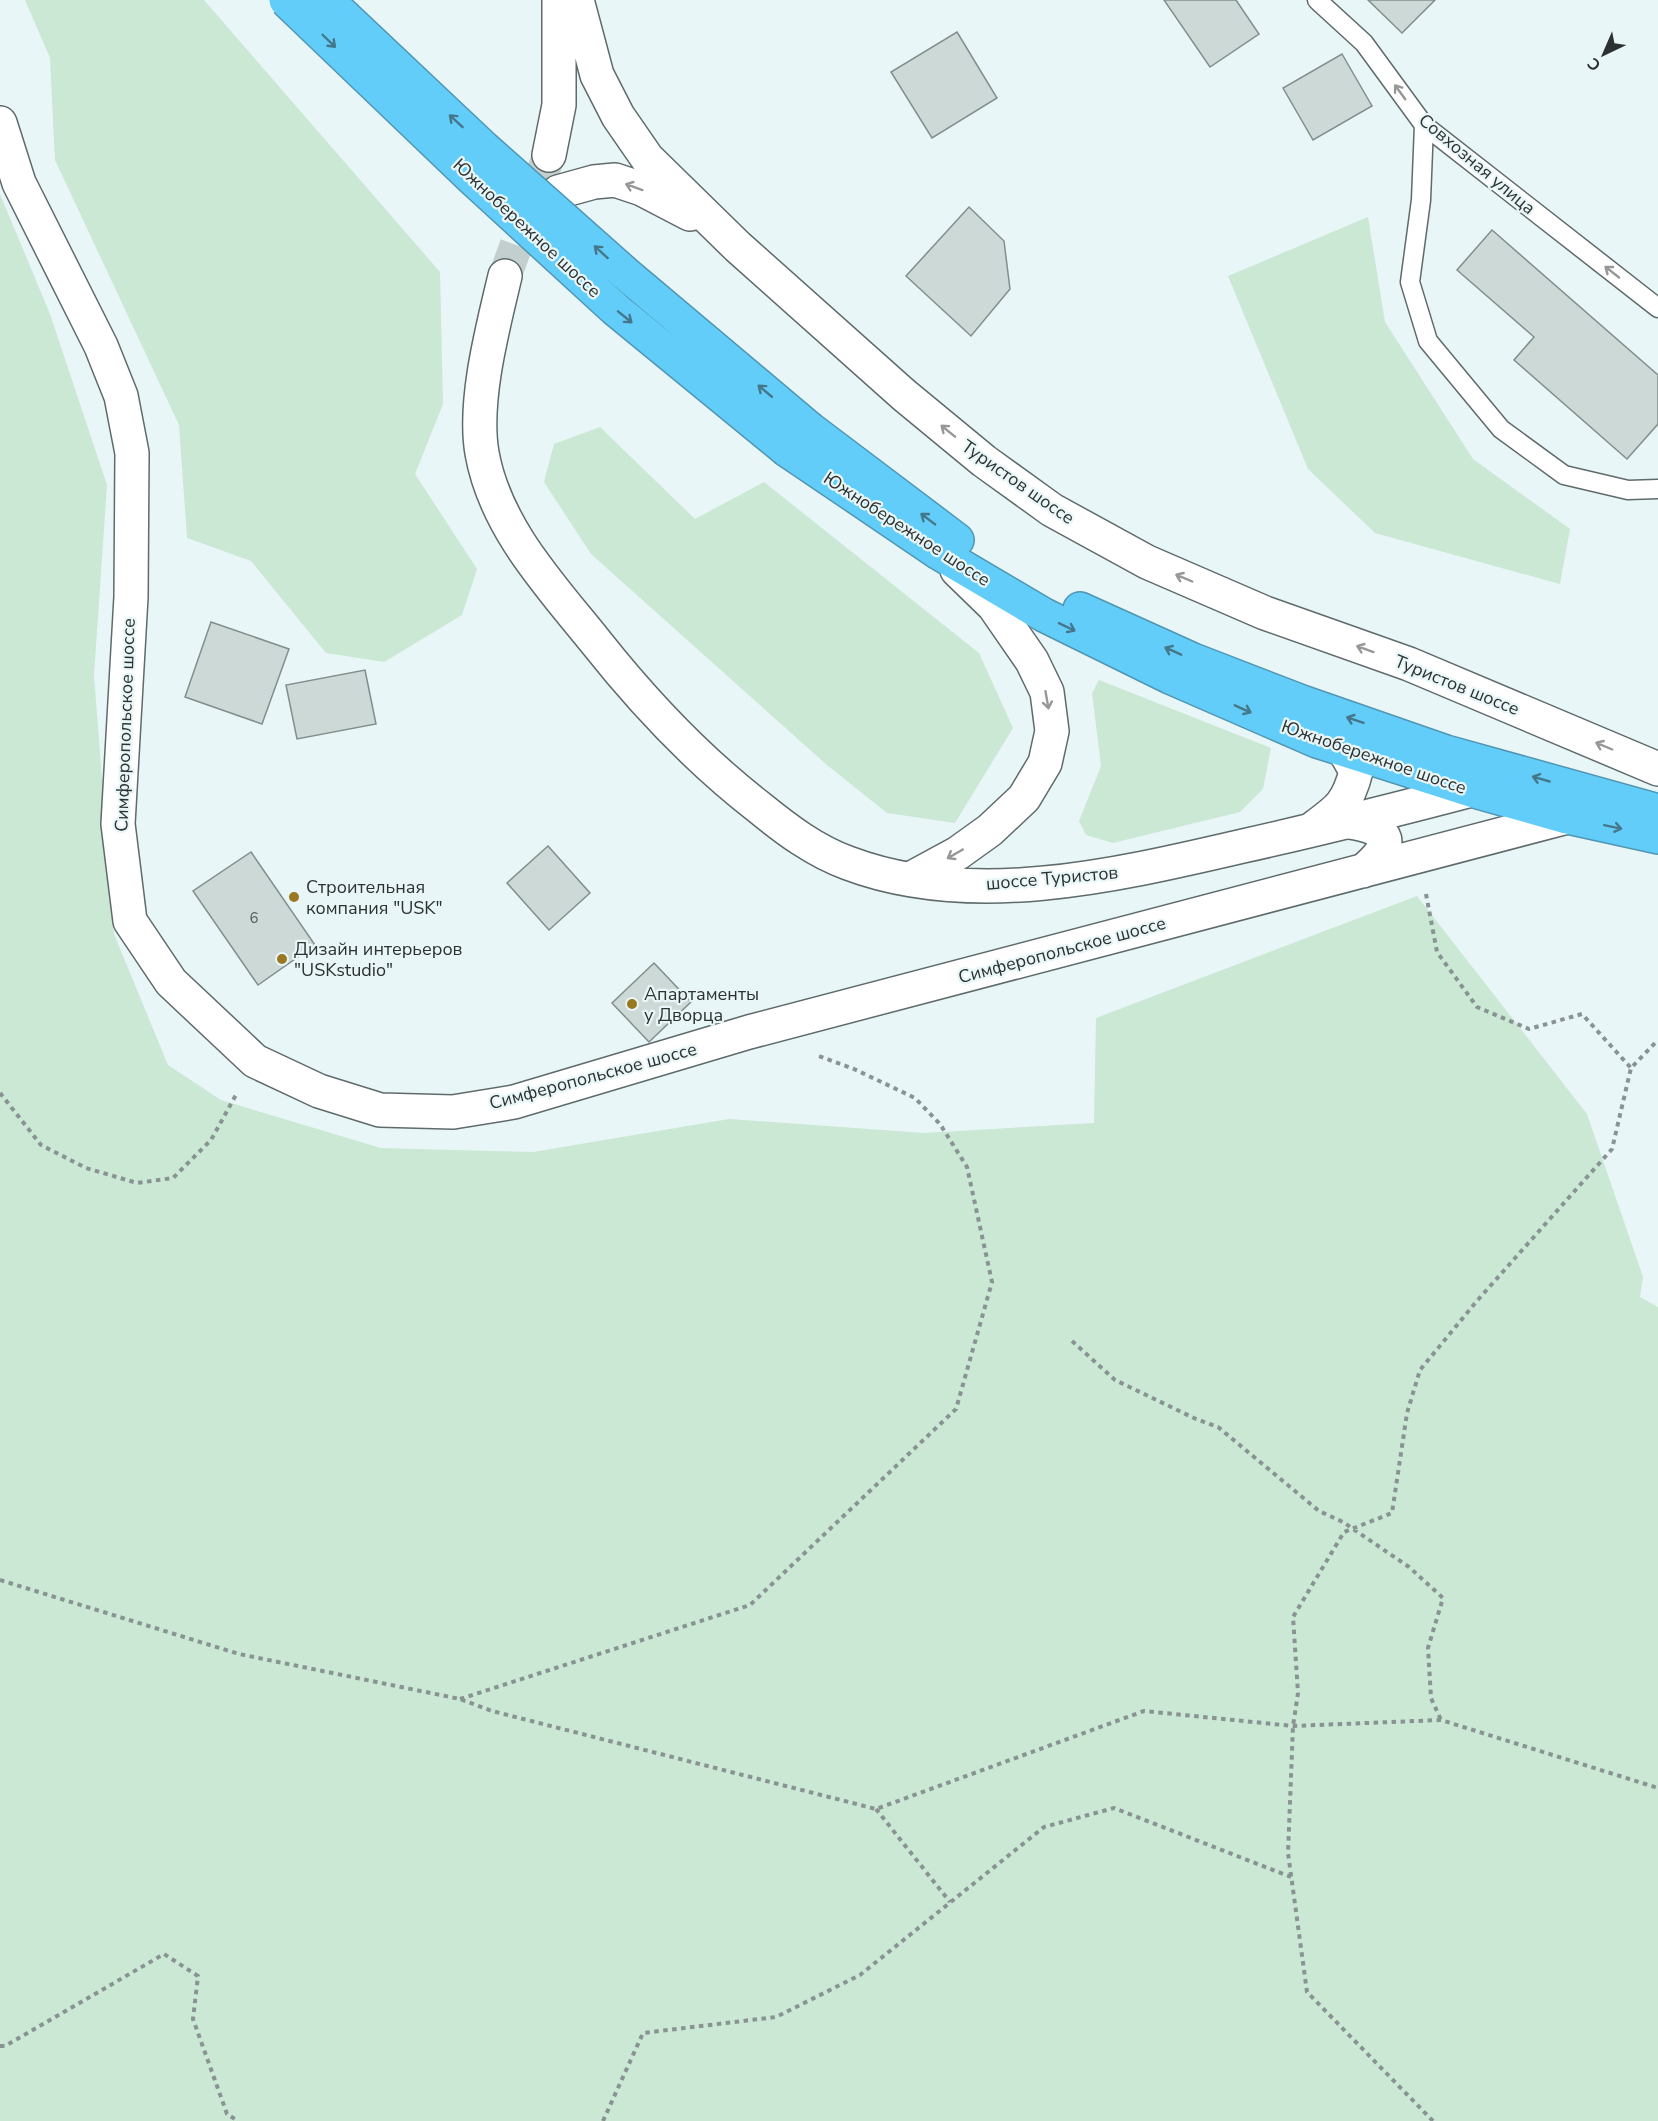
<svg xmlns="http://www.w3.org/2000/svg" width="1658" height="2121" viewBox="0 0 1658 2121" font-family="'Nunito Sans',sans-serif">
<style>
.green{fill:#cae8d4}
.building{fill:#cdd9d7;stroke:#828e8b;stroke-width:1.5}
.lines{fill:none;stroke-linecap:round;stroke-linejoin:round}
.secondary-tunnel{stroke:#c3cfcf;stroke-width:33;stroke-dasharray:33 16;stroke-linecap:butt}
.lane-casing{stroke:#5f6a6b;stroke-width:21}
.street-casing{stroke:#5f6a6b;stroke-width:36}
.secondary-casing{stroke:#5f6a6b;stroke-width:36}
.highway-casing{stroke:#5096b3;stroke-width:36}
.path{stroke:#8a9393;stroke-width:4;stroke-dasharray:4.5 4.5;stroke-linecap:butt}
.lane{stroke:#fff;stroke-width:18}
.street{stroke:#fff;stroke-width:33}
.secondary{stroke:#fff;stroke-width:33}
.highway{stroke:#63cdf9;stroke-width:33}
.highway-bridge-casing{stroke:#5096b3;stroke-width:36;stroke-linecap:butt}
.highway-bridge{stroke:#63cdf9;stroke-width:33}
.oneway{stroke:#45778b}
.oneway2{stroke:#969898}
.poi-dot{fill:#9a7721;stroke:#e9f6f7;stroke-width:2}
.labels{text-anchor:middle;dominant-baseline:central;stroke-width:4.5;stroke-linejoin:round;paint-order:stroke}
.number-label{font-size:15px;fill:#545b5a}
.street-label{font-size:18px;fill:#2c3131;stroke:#e9f6f7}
.poi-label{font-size:18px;fill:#2c3131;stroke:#e9f6f7;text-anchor:start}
</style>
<rect width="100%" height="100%" fill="#e9f6f7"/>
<path class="green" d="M25,0H204L440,272L443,404L415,474L477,569L462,615L384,662L326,653L251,561L187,538L179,425L55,160L50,58Z
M0,194L50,314L107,485L94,675L114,934L168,1065L221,1100L381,1148L533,1152L729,1119L924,1133L1094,1123L1096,1018L1417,896L1587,1114L1643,1277L1640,1297L1658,1307V2121H0Z
M1368,217L1385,322L1473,459L1570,529L1560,584L1375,533L1308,469L1228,276Z
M600,427L695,519L764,482L979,653L1013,728L955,823L887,813L827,765L591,554L544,482L554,444Z
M1099,680L1271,748L1263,789L1240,812L1113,843L1086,835L1079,821L1101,766L1092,693Z"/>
<path class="building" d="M1164,0H1236L1259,34L1210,67Z
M1368,0H1435L1402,33Z
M957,32L997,98L932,138L891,72Z
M1342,54L1372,106L1313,140L1283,88Z
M969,207L1004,241L1010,289L971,336L906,276Z
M1492,230L1658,375V424L1627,459L1514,360L1534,337L1457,270Z
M211,622L289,649L262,724L185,697Z
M365,670L376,724L297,739L286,685Z
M548,846L590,893L549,930L507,883Z
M251,852L315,945L258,985L193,891Z
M654,963L691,1002L649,1042L612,1003Z"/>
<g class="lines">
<path class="secondary-tunnel" d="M505,276L549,155"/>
<defs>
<path id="lane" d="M1317,0L1364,43L1424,125L1658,308
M1424,125L1421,200L1410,282L1428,341L1501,429L1564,475L1628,490L1658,489"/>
<path id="street" d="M0,123L19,183L101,346L121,396L132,453L131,597L118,824L130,921L171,982L255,1061L319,1091L380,1110L453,1112L514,1102L749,1032L1567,817
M1349,822C1392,828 1396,844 1363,871"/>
<path id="secondary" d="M577,0L597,75L618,116L647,158L738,247L904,395L984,461L1052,510L1147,562L1265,613L1409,664L1658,769
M549,155L559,105V0
M526,219L558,192L594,182L615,180L642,189L690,214
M505,276C493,327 473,401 482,453C495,527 550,585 595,641C644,703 698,760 760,808C787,830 815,851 848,863C972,910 1118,875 1243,846C1319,829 1395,810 1471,790
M1312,829C1338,810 1348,804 1356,771L1344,750
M910,879L958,853L990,830L1024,798L1045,763L1052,731L1047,692L1032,661L994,606L957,570"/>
<path id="highway" d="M810,429L957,540
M787,450L939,553L1044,615L1170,677L1317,741L1471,790L1567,817L1658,837
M1080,609L1193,660L1302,702L1446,752L1658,811"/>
</defs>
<use href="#lane" class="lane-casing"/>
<use href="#street" class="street-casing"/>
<use href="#secondary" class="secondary-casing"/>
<use href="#highway" class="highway-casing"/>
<path class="path" d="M1426,894L1437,952L1477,1007L1529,1029L1582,1014L1631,1068
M0,1093L41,1145L86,1168L137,1183L173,1178L211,1140L237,1093
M1072,1341L1115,1380L1196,1419L1218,1427L1319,1511L1343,1522L1409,1567L1443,1598L1428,1648L1431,1698L1441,1720
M0,1580L239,1654L460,1699L492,1711L876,1809L1144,1711L1293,1726L1441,1720L1658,1788
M460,1699L750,1605L956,1409L992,1282L967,1167L940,1124L915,1098L854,1069L816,1055
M876,1809L950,1902
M0,2046H5L164,1954L198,1976L193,2019L227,2114L238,2121
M603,2121L643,2033L776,2017L860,1975L1044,1827L1114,1808L1291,1877
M1433,2121L1307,1992L1288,1853L1293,1726L1298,1693L1293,1617L1344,1532L1392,1513L1407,1413L1420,1370L1476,1302L1612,1149L1631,1068L1658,1040"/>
<use href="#lane" class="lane"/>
<use href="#street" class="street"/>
<use href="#secondary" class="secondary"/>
<use href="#highway" class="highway"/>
<defs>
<path id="highway-bridge" d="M286,0L473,179L615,309L787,450
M327,0L484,148L626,274L810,429"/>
</defs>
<use href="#highway-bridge" class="highway-bridge-casing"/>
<use href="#highway-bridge" class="highway-bridge"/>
</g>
<defs><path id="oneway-shaft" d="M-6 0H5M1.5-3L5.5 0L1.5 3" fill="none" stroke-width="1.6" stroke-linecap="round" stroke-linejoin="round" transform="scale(1.5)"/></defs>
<g class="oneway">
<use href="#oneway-shaft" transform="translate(329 41) rotate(44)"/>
<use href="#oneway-shaft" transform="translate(456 121) rotate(-137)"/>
<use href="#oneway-shaft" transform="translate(601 252) rotate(-138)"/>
<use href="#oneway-shaft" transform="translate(625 317) rotate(39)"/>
<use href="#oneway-shaft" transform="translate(765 391) rotate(-140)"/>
<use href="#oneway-shaft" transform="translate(928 519) rotate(-143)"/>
<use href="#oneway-shaft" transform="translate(1067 627) rotate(26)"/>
<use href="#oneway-shaft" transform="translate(1173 651) rotate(-156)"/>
<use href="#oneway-shaft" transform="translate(1243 709) rotate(24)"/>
<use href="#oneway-shaft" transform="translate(1355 720) rotate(-161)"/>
<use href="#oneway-shaft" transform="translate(1541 779) rotate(-164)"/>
<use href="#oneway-shaft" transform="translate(1613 827) rotate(12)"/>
</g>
<g class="oneway2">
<use href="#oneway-shaft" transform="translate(1400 92) rotate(-126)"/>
<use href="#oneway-shaft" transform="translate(634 187) rotate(-160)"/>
<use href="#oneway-shaft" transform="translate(1612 272) rotate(-142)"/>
<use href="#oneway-shaft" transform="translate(948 431) rotate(-141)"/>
<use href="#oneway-shaft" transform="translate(1184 578) rotate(-157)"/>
<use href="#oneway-shaft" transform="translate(1365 649) rotate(-160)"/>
<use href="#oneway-shaft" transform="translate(1047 700) rotate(80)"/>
<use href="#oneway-shaft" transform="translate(1604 746) rotate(-157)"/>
<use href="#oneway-shaft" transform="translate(955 854) rotate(150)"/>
</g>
<g class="poi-dot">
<circle cx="294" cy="897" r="6"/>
<circle cx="282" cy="959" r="6"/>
<circle cx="632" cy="1004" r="6"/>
</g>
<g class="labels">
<g class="number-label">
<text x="254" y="918">6</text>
</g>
<g class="street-label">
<text transform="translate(1477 164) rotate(40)">Совхозная улица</text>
<text transform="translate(527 228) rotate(43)">Южнобережное шоссе</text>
<text transform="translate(1018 482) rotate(35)">Туристов шоссе</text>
<text transform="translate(907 529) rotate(33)">Южнобережное шоссе</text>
<text transform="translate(1457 685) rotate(22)">Туристов шоссе</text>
<text transform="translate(125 725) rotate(-88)">Симферопольское шоссе</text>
<text transform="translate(1374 757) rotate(19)">Южнобережное шоссе</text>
<text transform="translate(1052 878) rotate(-5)">шоссе Туристов</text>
<text transform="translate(1062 950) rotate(-15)">Симферопольское шоссе</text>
<text transform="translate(593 1076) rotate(-15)">Симферопольское шоссе</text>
</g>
<g class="poi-label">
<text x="306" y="887">Строительная<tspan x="306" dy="21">компания "USK"</tspan></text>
<text x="294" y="949">Дизайн интерьеров<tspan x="294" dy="21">"USKstudio"</tspan></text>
<text x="644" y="994">Апартаменты<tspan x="644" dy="21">у Дворца</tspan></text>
</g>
</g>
<g transform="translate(1604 54) rotate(224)" stroke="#e9f6f7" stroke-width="4.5" paint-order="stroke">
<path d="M0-4.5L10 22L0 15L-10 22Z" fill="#2c3131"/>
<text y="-9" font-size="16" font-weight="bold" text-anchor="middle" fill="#2c3131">С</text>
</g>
</svg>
